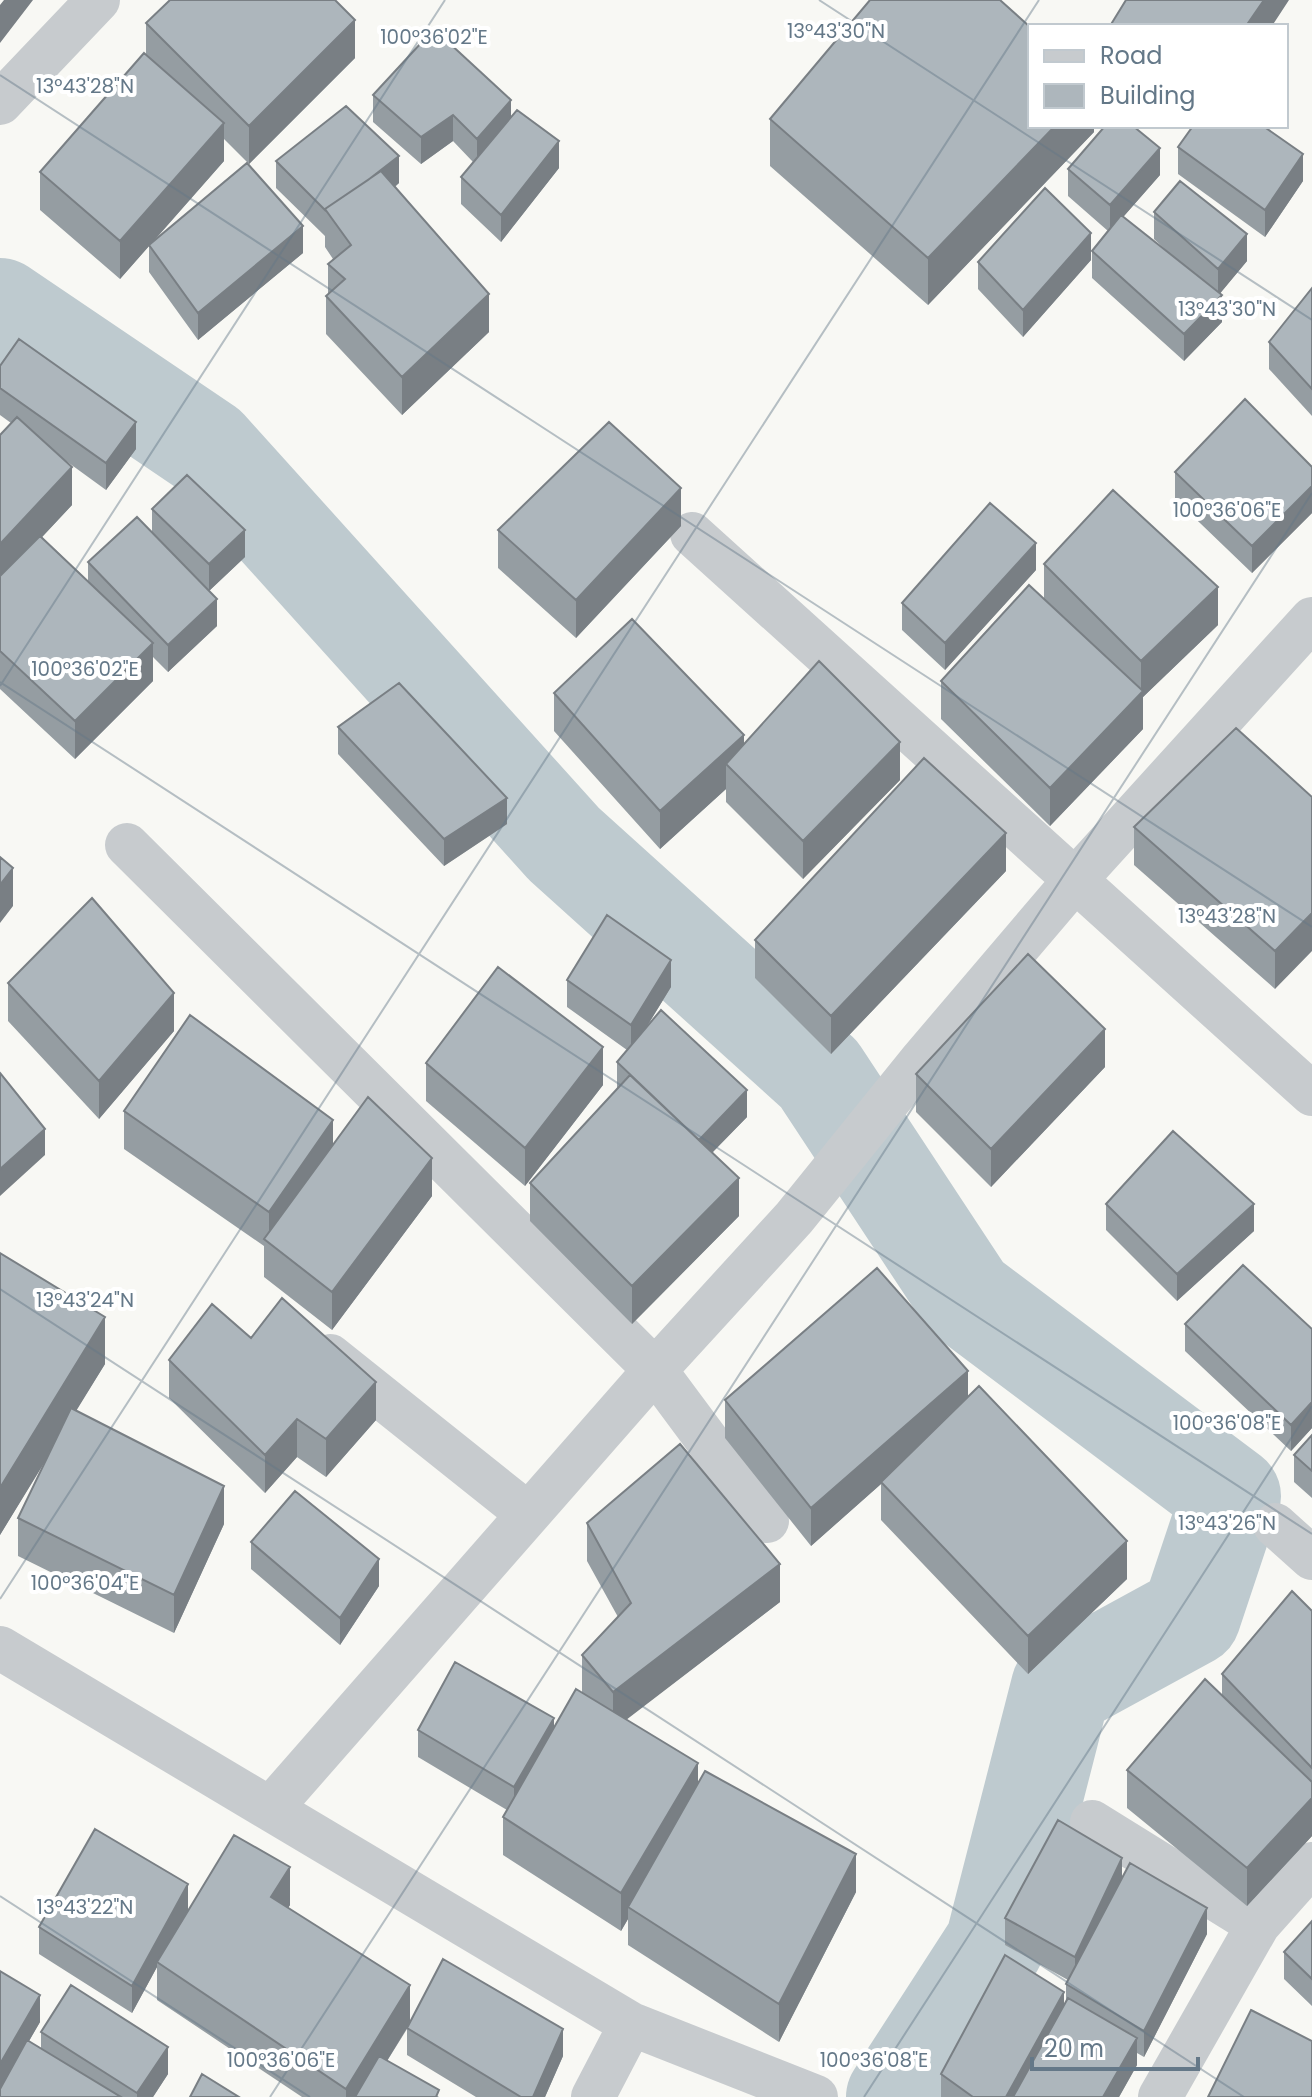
<svg xmlns="http://www.w3.org/2000/svg" width="1312" height="2097" viewBox="0 0 1312 2097" font-family="Poppins,sans-serif">
<style>
.lines{fill:none;stroke-linecap:round;stroke-linejoin:round}
.river{stroke:#becacf;stroke-width:100}
.minor{stroke:#c7cbce;stroke-width:44}
.wall{fill:#959da2}
.shaded-wall{fill:#797f84}
.building{fill:#adb6bc;stroke:#797f84;stroke-width:2}
.ticks{fill:none;stroke:#647888;stroke-width:2;stroke-opacity:0.45}
.ticks-label{font-size:20px;text-anchor:middle;fill:#647888;stroke:#fff;stroke-width:8;stroke-linejoin:round;paint-order:stroke}
</style>
<rect width="100%" height="100%" fill="#f8f8f4"/>
<g class="lines">
<path class="river" d="M0,308L207,448L564,844L819,1074L966,1297L1231,1496L1191,1616L1061,1687L995,1944L896,2097"/>
<path class="minor" d="M0,103L98,0
M692,534L1312,1094
M127,845L655,1370L767,1521
M330,1356L528,1514
M1275,1525L1312,1558
M0,1648L631,2024L816,2097
M271,1808L655,1370L794,1218L920,1062L1075,880L1312,619
M1092,1822L1258,1925
M593,2097L631,2024
M1160,2097L1258,1925L1312,1864"/>
</g>
<path class="wall" d="M146,23L355,58L249,164L224,139V161L152,243L303,253L198,340L149,272V246L120,279L40,210V172L146,54Z
M373,95L511,117L559,168L501,242L461,204V177L473,162L453,141L421,164L373,122Z
M770,119L1094,126V132L928,305L770,166Z
M1178,147L1303,181L1265,237L1178,174Z
M276,161L399,183L395,187L489,332L402,415L326,334V296L328,294V264L333,259L325,247V236L276,188Z
M1068,169L1160,175L1123,217L1171,255L1154,239V212L1247,261L1220,293L1222,322L1184,361L1092,278V251L1108,231L1068,196Z
M1091,260L1023,337L978,289V262Z
M1312,288V416L1269,369V342Z
M0,366L136,449L106,490L62,458L72,505L42,537L88,581V562L152,532V509L245,557L209,591L217,626L168,672L153,657V681L75,759L0,689V435L11,423L0,415Z
M1312,467V513L1252,573L1175,499V472Z
M681,526L576,638L498,568V530Z
M1044,564L1218,625L1143,697V729L1050,826L941,719V681L1044,600Z
M1036,570L945,670L902,630V603Z
M554,693L744,744L900,780L803,879L726,802V789L660,849L554,731Z
M338,727L507,824L444,866L338,754Z
M1312,797L1275,989L1134,865V827Z
M1006,871L831,1054L755,978V940Z
M567,980L671,987L646,1028L747,1117L713,1152L739,1216L632,1324L530,1221V1183L617,1089V1062L627,1050L567,1007Z
M8,983L174,1031L99,1119L8,1021Z
M426,1063L603,1085L525,1186L426,1101Z
M1105,1067L991,1187L916,1112V1074Z
M124,1111L333,1145L432,1196L332,1330L264,1277V1246L124,1149Z
M1106,1204L1254,1231L1177,1301L1106,1230Z
M0,1253L105,1364L76,1410L224,1524L174,1633L18,1556V1518L46,1459L0,1535Z
M1185,1324L1312,1329V1428L1291,1451L1185,1351Z
M251,1338L376,1420L326,1477L297,1457L265,1493L169,1398V1360Z
M968,1397L1127,1579L1028,1674L881,1520V1484L811,1546L725,1438V1400Z
M1312,1435V1498L1294,1482V1455Z
M587,1523L780,1602L626,1719L698,1785L856,1892L779,2042L628,1945V1919L621,1931L503,1855V1817L507,1810L418,1757V1730L554,1728L582,1693V1655L618,1617L587,1561Z
M251,1542L379,1586L340,1645L251,1569Z
M1312,1611V1836L1247,1906L1127,1808V1770L1222,1696V1674Z
M1122,1879L1207,1934L1144,2057L1137,2053V2065L1119,2097H941V2074L1064,2006L1066,2001V1984L1068,1980L1005,1945V1918Z
M290,1905L288,1908L410,2021L563,2056L545,2097H476L407,2055V2029L387,2061L439,2097H302L157,2000V1967L132,2013L39,1954V1927L188,1910Z
M1312,1921V2006L1284,1979V1952Z
M0,1971L40,2022L29,2041L41,2049V2032L168,2074L153,2097H0Z"/>
<path class="shaded-wall" d="M4,0H33L0,43V5Z
M1264,0H1289L1272,26H1246Z
M355,20V58L249,164V126Z
M511,100V126L477,166V139Z
M453,115V141L421,164V137Z
M224,123V161L120,279V241Z
M1055,126H1094V132L928,305V258Z
M559,141V168L501,242V215Z
M1160,148V175L1110,232V205Z
M1303,154V181L1265,237V210Z
M399,156V183L340,229L327,212Z
M303,226V253L198,340V313Z
M1091,233V260L1023,337V310Z
M1247,234V261L1218,296V269Z
M489,294V332L402,415V377Z
M1222,295V322L1184,361V334Z
M136,422V449L106,490V463Z
M72,467V505L0,582V544Z
M1312,486V513L1252,573V546Z
M681,488V526L576,638V600Z
M245,530V557L209,591V564Z
M1036,543V570L945,670V643Z
M1218,587V625L1143,697V729L1050,826V788L1141,693V661Z
M217,599V626L168,672V645Z
M153,643V681L75,759V721Z
M744,735V773L726,764V789L660,849V811Z
M900,742V780L803,879V841Z
M507,798V824L444,866V839Z
M1006,833V871L831,1054V1016Z
M13,868V906L0,923V885Z
M1312,913V951L1275,989V951Z
M671,960V987L631,1052V1025Z
M174,993V1031L99,1119V1081Z
M1105,1029V1067L991,1187V1149Z
M603,1047V1085L525,1186V1148Z
M747,1090V1117L697,1168V1142Z
M333,1120V1158L269,1243V1212Z
M45,1129V1155L0,1196V1169Z
M432,1158V1196L332,1330V1292Z
M739,1178V1216L632,1324V1286Z
M1254,1204V1231L1177,1301V1274Z
M105,1317V1364L0,1535V1488Z
M968,1371V1408L881,1482V1484L811,1546V1508Z
M376,1382V1420L326,1477V1439Z
M1312,1402V1428L1291,1451V1425Z
M297,1419V1457L265,1493V1455Z
M224,1486V1524L174,1633V1595Z
M1127,1541V1579L1028,1674V1636Z
M379,1559V1586L340,1645V1618Z
M780,1564V1602L613,1730V1692Z
M554,1718V1745L514,1814V1787Z
M698,1763V1801L628,1907V1919L621,1931V1893Z
M1312,1798V1836L1247,1906V1868Z
M856,1854V1892L779,2042V2004Z
M1122,1858V1885L1075,1984V1957Z
M290,1867V1905L271,1935V1897Z
M188,1884V1911L157,1962V1967L132,2013V1986Z
M1207,1908V1934L1144,2057V2031Z
M410,1985V2023L365,2097H346V2089Z
M1064,1992V2018L1021,2097H1006Z
M40,1995V2022L0,2091V2064Z
M563,2029V2056L545,2097H533Z
M1137,2038V2065L1119,2097H1103Z
M168,2047V2074L153,2097H137V2093Z"/>
<path class="building" d="M170,0H335L355,20L249,126L146,23Z
M870,0H1000L1030,27V126H1055L928,258L770,119Z
M1126,0H1264L1246,26H1110Z
M434,29L511,100L477,139L453,115L421,137L373,95Z
M144,53L224,123L120,241L40,172Z
M346,106L399,156L368,180L325,209L326,211L276,161Z
M517,110L559,141L501,215L461,177Z
M1105,126H1133L1160,148L1110,205L1068,169Z
M1193,126H1263L1303,154L1265,210L1178,147Z
M247,163L303,226L198,313L149,245Z
M381,171L489,294L402,377L326,296L345,279L328,264L351,245L325,209Z
M1180,181L1247,234L1218,269L1154,212Z
M1045,188L1091,233L1023,310L978,262Z
M1121,215L1222,295L1184,334L1092,251Z
M1312,288V389L1269,342Z
M19,339L136,422L106,463L0,388V366Z
M1245,399L1312,467V486L1252,546L1175,472Z
M17,417L72,467L0,544V435Z
M609,422L681,488L576,600L498,530Z
M187,475L245,530L209,564L152,509Z
M1113,490L1218,587L1141,661L1044,564Z
M990,503L1036,543L945,643L902,603Z
M137,517L217,599L168,645L88,562Z
M40,536L153,643L75,721L0,651V576Z
M1029,585L1143,691L1050,788L941,681Z
M632,619L744,735L660,811L554,693Z
M819,661L900,742L803,841L726,764Z
M399,683L507,798L444,839L338,727Z
M1236,728L1312,797V913L1275,951L1134,827Z
M924,758L1006,833L831,1016L755,940Z
M0,857L13,868L0,885Z
M92,898L174,993L99,1081L8,983Z
M607,915L671,960L631,1025L567,980Z
M1028,954L1105,1029L991,1149L916,1074Z
M498,967L603,1047L525,1148L426,1063Z
M661,1010L747,1090L699,1140L617,1062Z
M190,1015L333,1120L269,1212L124,1111Z
M0,1073L45,1129L0,1169Z
M630,1075L739,1178L632,1286L530,1183Z
M368,1097L432,1158L332,1292L264,1239Z
M1173,1131L1254,1204L1177,1274L1106,1204Z
M0,1253L105,1317L0,1488Z
M1243,1265L1312,1329V1402L1291,1425L1185,1324Z
M877,1268L968,1371L811,1508L725,1400Z
M282,1298L376,1382L326,1439L297,1419L265,1455L169,1360L212,1304L251,1338Z
M979,1386L1127,1541L1028,1636L881,1482Z
M71,1408L224,1486L174,1595L18,1518Z
M1312,1435V1471L1294,1455Z
M680,1444L780,1564L613,1692L582,1655L631,1603L587,1523Z
M295,1491L379,1559L340,1618L251,1542Z
M1292,1591L1312,1611V1768L1222,1674Z
M455,1662L554,1718L514,1787L418,1730Z
M1205,1679L1312,1782V1798L1247,1868L1127,1770Z
M576,1689L698,1763L621,1893L503,1817Z
M705,1771L856,1854L779,2004L628,1907Z
M1058,1820L1122,1858L1075,1957L1005,1918Z
M95,1829L188,1884L132,1986L39,1927Z
M234,1835L290,1867L271,1897L410,1985L346,2089L157,1962Z
M1130,1863L1207,1908L1144,2031L1066,1984Z
M1312,1921V1979L1284,1952Z
M1005,1955L1064,1992L1006,2097H973L941,2074Z
M443,1959L563,2029L533,2097H521L407,2028Z
M0,1971L40,1995L0,2064Z
M71,1985L168,2047L137,2093L41,2032Z
M1068,1998L1137,2038L1103,2097H1013Z
M1251,2010L1312,2041V2097H1208Z
M27,2040L121,2097H0V2089Z
M379,2056L439,2090L436,2097H355Z
M202,2074L239,2097H190Z"/>
<path class="ticks" d="M819,0L1312,320M0,75L1312,927M0,682L1312,1534M0,686L445,0M0,1289L1244,2097M0,1599L1039,0M0,1896L310,2097M270,2097L1312,493M864,2097L1312,1406"/>
<g class="ticks-label">
<text x="836" y="38">13°43'30"N</text>
<text x="434" y="44">100°36'02"E</text>
<text x="85" y="93">13°43'28"N</text>
<text x="1227" y="316">13°43'30"N</text>
<text x="1227" y="517">100°36'06"E</text>
<text x="85" y="676">100°36'02"E</text>
<text x="1227" y="923">13°43'28"N</text>
<text x="85" y="1307">13°43'24"N</text>
<text x="1227" y="1430">100°36'08"E</text>
<text x="1227" y="1530">13°43'26"N</text>
<text x="85" y="1590">100°36'04"E</text>
<text x="85" y="1914">13°43'22"N</text>
<text x="281" y="2067">100°36'06"E</text>
<text x="874" y="2067">100°36'08"E</text>
</g>
<rect x="1028" y="24" width="260" height="104" fill="#ffffff" stroke="#c1c9cf" stroke-width="2"/>
<rect x="1044" y="50" width="40" height="12" fill="#c7cbce" stroke="#c1c9cf" stroke-width="2"/>
<text x="1100" y="64" font-size="24" fill="#647888">Road</text>
<rect x="1044" y="84" width="40" height="24" fill="#adb6bc" stroke="#c1c9cf" stroke-width="2"/>
<text x="1100" y="104" font-size="24" fill="#647888">Building</text>
<path d="M1032 2057v12h166v-12" fill="none" stroke="#647888" stroke-width="4"/>
<text x="1044" y="2057" font-size="24" fill="#647888" stroke="#ffffff" stroke-width="6" paint-order="stroke">20 m</text>
</svg>
